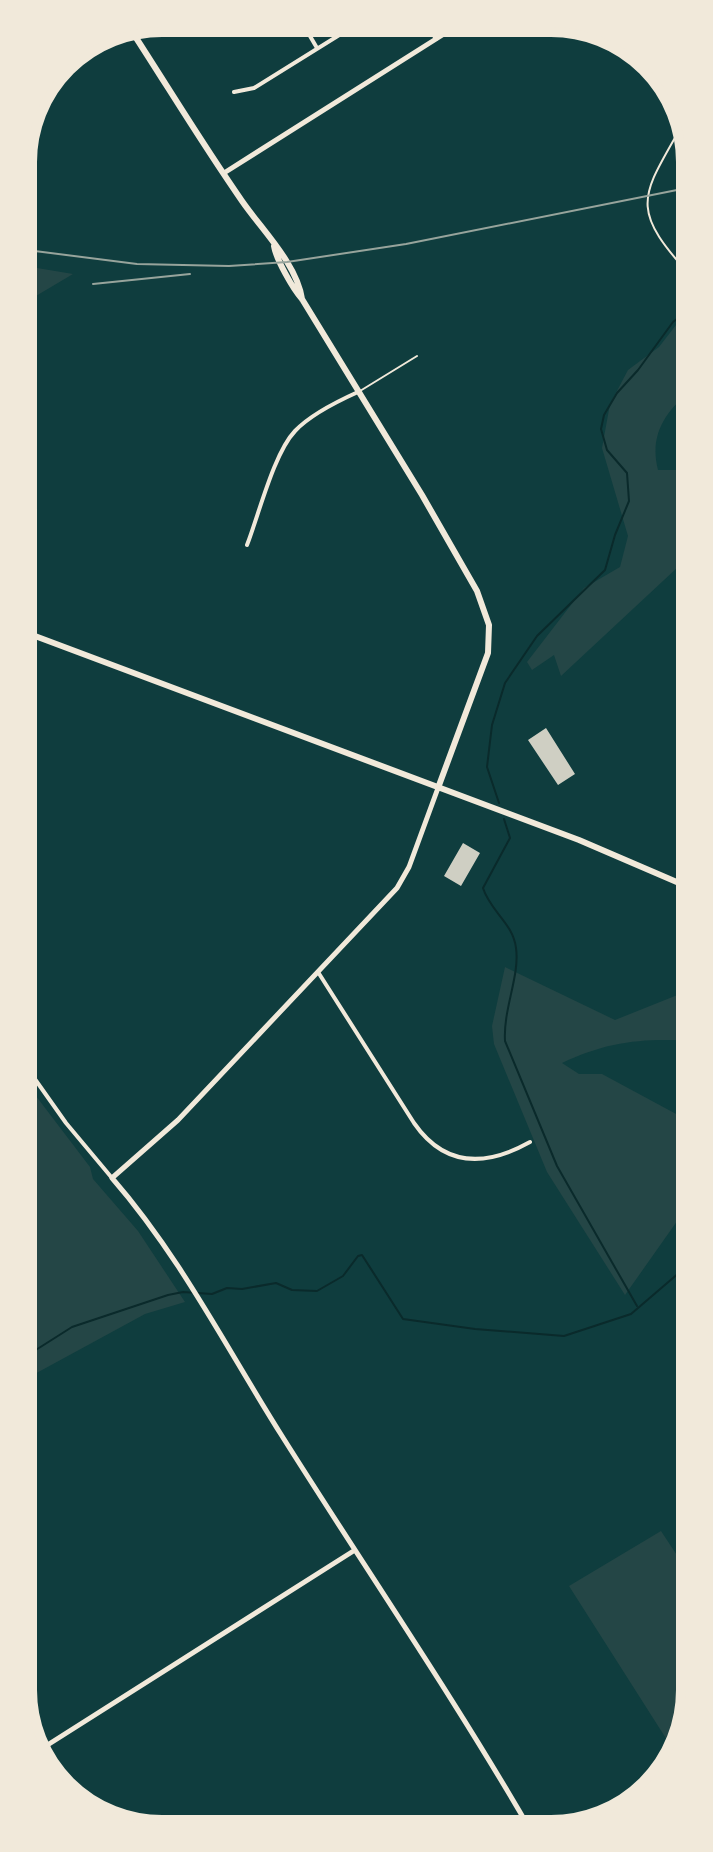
<svg xmlns="http://www.w3.org/2000/svg" width="713" height="1852" viewBox="0 0 713 1852" font-family="Figtree,sans-serif">
<style>
.green{fill:#244646}
.lines{fill:none;stroke-linecap:round;stroke-linejoin:round}
.stream{stroke:#0a2a2b;stroke-width:2}
.building{fill:#cfcfc3}
.service{stroke:#f1e9da;stroke-width:2}
.minor{stroke:#f1e9da;stroke-width:4}
.tertiary{stroke:#f1e9da;stroke-width:5}
.secondary{stroke:#f1e9da;stroke-width:6}
.trunk{stroke:#f1e9da;stroke-width:6}
.rail{stroke:#97a49c;stroke-width:2}
.rim{fill:none;stroke:#f1e9da;stroke-width:10}
</style>
<rect width="100%" height="100%" fill="#0f3d3e"/>
<path class="green" d="M19,265L73,274L19,306Z
M692,309L693,389C665,411 649,435 658,470H682L693,487V553L561,676L554,655L532,670L527,662L584,588L620,567L628,536L602,448L610,404L628,370L659,347L683,316Z
M19,807L35,832L19,842Z
M505,967L615,1020L685,992L694,1010V1041C643,1038 609,1041 562,1063L579,1074H602L691,1122L694,1129L692,1200L625,1295L547,1172L494,1044L492,1026Z
M20,1075L90,1167L93,1179L138,1231L185,1302L145,1314L20,1382Z
M661,1531L694,1581L695,1700L674,1751L569,1586Z"/>
<g class="lines">
<path class="stream" d="M499,803L487,767L492,725L505,683L537,636L605,570L615,535L629,501L627,473L607,450L601,429L604,415L617,393L638,370L673,322L692,307
M504,819L510,838L483,888C490,911 513,923 516,948C520,976 503,1009 505,1041L557,1166L637,1306
M20,1360L72,1327L168,1295L183,1292L212,1294L227,1288L242,1289L276,1283L292,1290L317,1291L343,1276L358,1256L362,1255L403,1319L475,1329L564,1336L631,1314L694,1260"/>
</g>
<path class="building" d="M546,728L575,774L558,785L528,740Z
M463,843L480,853L461,886L444,876Z"/>
<g class="lines">
<path class="service" d="M685,120C642,197 626,206 692,277
M360,391L417,356"/>
<path class="minor" d="M300,19L317,48
M424,20L436,39
M234,92L254,88L365,19
M247,545C259,514 274,453 295,431C310,415 338,401 358,392
M318,972L414,1123C445,1168 487,1166 530,1142
M20,1058L66,1123L112,1178"/>
<path class="tertiary" d="M224,173L466,20
M438,788L409,867L397,888L178,1120L112,1178C180,1256 227,1349 282,1436C365,1568 453,1696 531,1831
M38,1751L355,1550"/>
<path class="secondary" d="M131,30C168,87 203,145 242,201C262,230 297,264 302,299
M274,246C276,259 293,289 302,299L422,495L477,591L489,625L488,653L438,788"/>
<path class="trunk" d="M19,630L579,840L693,889"/>
<path class="rail" d="M19,249L137,264L229,266L287,262L406,244L692,187
M93,284L190,274"/>
</g>
<path d="M0 0H713V1852H0ZM162 32H551A130 130 0 0 1 681 162V1690A130 130 0 0 1 551 1820H162A130 130 0 0 1 32 1690V162A130 130 0 0 1 162 32Z" fill="#f1e9da" fill-rule="evenodd"/>
<path class="rim" d="M162 32H551A130 130 0 0 1 681 162V1690A130 130 0 0 1 551 1820H162A130 130 0 0 1 32 1690V162A130 130 0 0 1 162 32Z"/>
</svg>
